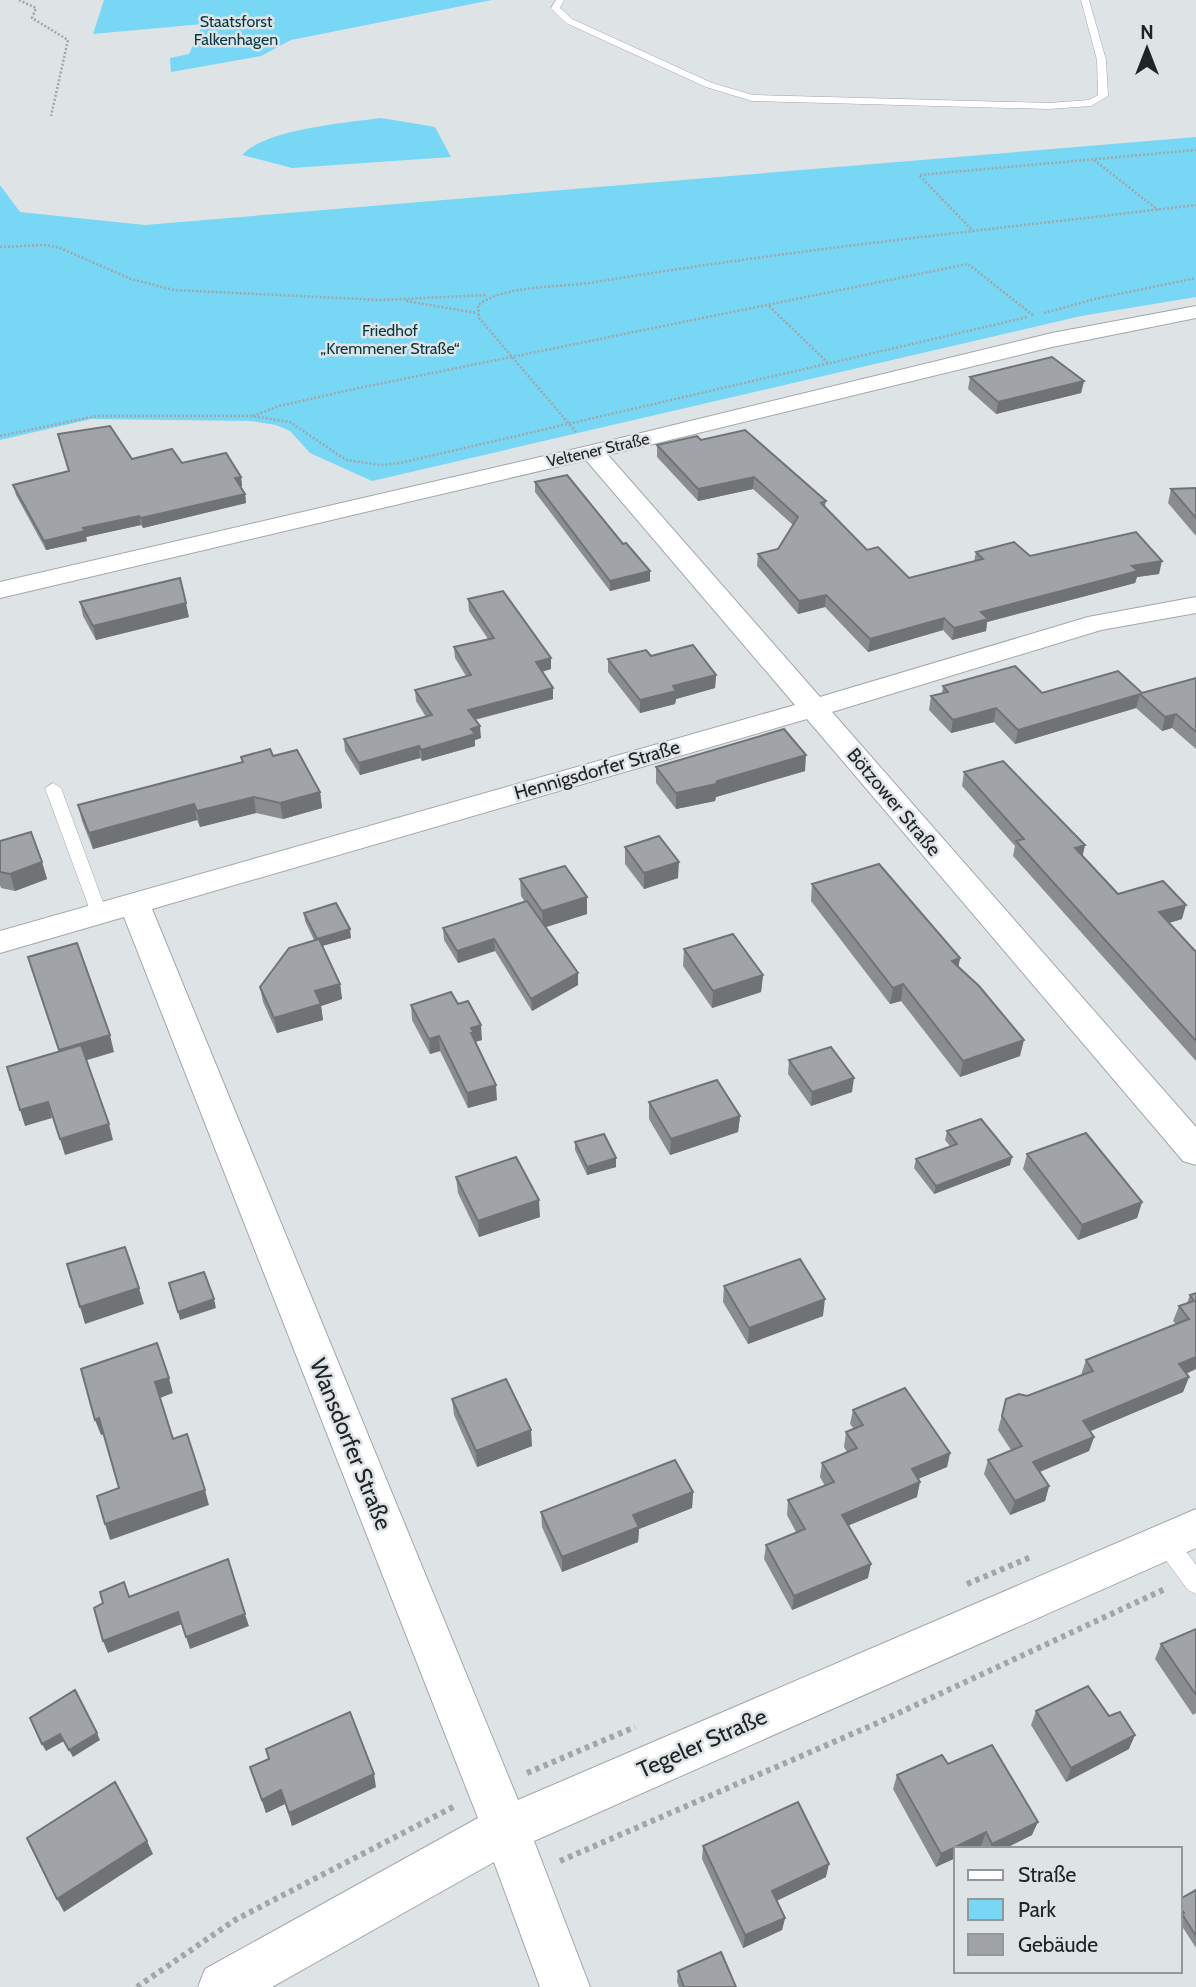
<svg xmlns="http://www.w3.org/2000/svg" width="1196" height="1987" viewBox="0 0 1196 1987" font-family="Cabin,sans-serif">
<style>
.green{fill:#78d7f4}
.lines{fill:none;stroke-linecap:round;stroke-linejoin:round}
.lane-casing{stroke:#a1a7a9;stroke-width:1}
.street-casing{stroke:#a1a7a9;stroke-width:2}
.path-far1{stroke:#a1a6a8;stroke-width:2.5;stroke-dasharray:2 2;stroke-linecap:butt}
.path{stroke:#a1a6a8;stroke-width:6;stroke-dasharray:4.5 4.5;stroke-linecap:butt}
.lane{fill:#fff;fill-rule:evenodd}
.street{fill:#fff;fill-rule:evenodd}
.wall{fill:#8a8d90}
.shaded-wall{fill:#707376}
.building{fill:#a0a4a8;stroke:#707376;stroke-width:2}
.labels{text-anchor:middle;dominant-baseline:central;stroke-width:5;stroke-linejoin:round;paint-order:stroke}
.far-park-label{font-size:16px;fill:#033744;stroke:#dee4e6}
.far-street-label{font-size:16px;fill:#212425;stroke:#dee4e6}
.street-label{font-size:19px;fill:#212425;stroke:#dee4e6}
.near-street-label{font-size:23px;fill:#212425;stroke:#dee4e6}
</style>
<rect width="100%" height="100%" fill="#dee4e6"/>
<path class="green" d="M104,0H492L291,40L261,56L171,72L170,58L189,54L203,24L93,34Z
M381,118L435,127L451,157L292,168L242,155C266,129 345,123 381,118Z
M1196,137V297L1081,316L372,481L310,453L290,431L276,425L251,421L91,419L0,440V185L20,212L145,225Z"/>
<g class="lines">
<defs>
<path id="lane" d="M556,0H564L560,8L572,19L712,83L753,95L1049,103L1089,100L1098,95L1097,60L1081,0H1089L1106,60L1108,96L1091,106L1049,109L752,101L706,87L566,23L551,8Z
M53,783L61,788L107,913L105,917H93L91,913L45,788Z
M1165,1531L1173,1534L1196,1565V1594L1188,1590L1157,1548L1154,1541L1157,1534Z"/>
<path id="street" d="M1196,306V318L1052,347L608,455L820,697L1088,617L1196,597V613L1101,630L832,712L1196,1127V1165L1183,1161L807,719L152,909L518,1800L1196,1509V1548L534,1841L590,1987H540L494,1862L272,1987H198L205,1969L478,1818L124,917L0,953V931L795,705L586,460L0,598V582L592,445L1052,333Z"/>
</defs>
<use href="#lane" class="lane-casing"/>
<use href="#street" class="street-casing"/>
<path class="path-far1" d="M19,0L36,8L32,18L68,40L51,116
M1094,160L1158,210
M974,232L919,175L1196,150
M0,247L46,245L60,248L131,279L174,290L381,300L487,295
M406,301L477,313
M769,306L828,363
M1044,313L1095,299L1196,278
M253,416L279,406L354,389L968,264L1034,316
M576,432L479,318L478,305C507,284 560,288 596,282C795,249 996,229 1196,205
M0,436L96,416H252L290,422L346,460L380,465L400,463L1028,317"/>
<path class="path" d="M967,1584L1033,1556
M527,1773L635,1727
M560,1861L875,1724L1165,1589
M137,1987L235,1920L455,1806"/>
<use href="#lane" class="lane"/>
<use href="#street" class="street"/>
</g>
<path class="wall" d="M970,377L1084,381L1081,393L996,414L968,389Z
M58,434L132,459L182,463L241,477L242,486L240,487L245,494L246,503L143,528L141,525L86,537L87,541L46,550L16,495L13,485L69,471Z
M701,440L826,501L825,507L867,550L909,578L974,561L976,552L1030,556L1159,574L1137,577L1135,583L987,622L986,631L952,640L943,630L868,652L825,607L798,614L757,566L758,554L778,549L793,525L753,489L698,501L657,457V445Z
M535,482L623,544L650,571V581L610,591L535,492Z
M1196,488V536L1168,503L1171,489Z
M468,599L551,658V669L542,672L553,699L475,720L481,738L475,740V746L422,761L420,758L360,775L345,751L344,739L426,717L416,701L415,690L466,676L455,658L454,647L488,639L469,611Z
M80,602L189,617L96,640L83,616Z
M651,656L716,675L715,688L676,699L675,704L640,713L608,672V659Z
M1196,678V749L1172,728L1162,731L1136,708L1015,744L994,722L951,733L929,710L931,696L942,693L943,686L1042,693H1142Z
M273,756L320,792L322,808L283,819L256,813L200,827L197,820L93,849L82,821L78,805Z
M656,767L805,771L716,797L715,801L676,809L656,783Z
M964,772L1083,856L1118,894L1182,919L1169,923L1196,952V1061L1013,856L1015,846L962,786Z
M0,841L42,862L47,879L15,891L1,888L0,885Z
M625,847L678,878L644,889L625,864Z
M520,879L587,897V914L546,927L578,985L532,1011L495,951L458,963L444,940L443,928L525,902L521,896Z
M812,884L960,958L958,967L1020,1056L960,1077L901,1001L890,1004L811,901Z
M304,913L351,938L322,946L340,984L342,999L321,1006L323,1020L277,1033L263,1002L260,987L314,940L305,921Z
M684,949L763,975L761,992L712,1008L683,966Z
M458,1004L482,1040L475,1042L497,1100L468,1108L440,1051L430,1054L412,1020L411,1005Z
M789,1060L852,1092L811,1106L788,1074Z
M649,1102L740,1116L738,1132L670,1155L649,1119Z
M947,1131L1010,1165L934,1194L914,1168L916,1159L950,1146L945,1140Z
M575,1142L616,1167L587,1175L575,1150Z
M1027,1154L1142,1202L1137,1218L1078,1240L1023,1169Z
M456,1177L540,1217L479,1237L458,1193Z
M724,1286L823,1316L748,1344L723,1302Z
M1196,1293V1369L1186,1374L1189,1377L1183,1392L1090,1431L1094,1437L1089,1451L1040,1472L1049,1486L1045,1501L1010,1515L984,1474L988,1460L1011,1450L998,1430L1006,1399L1027,1396L1081,1375L1086,1360L1176,1324L1173,1321L1179,1306L1187,1303L1190,1295Z
M452,1399L532,1446L477,1467L454,1415Z
M853,1410L950,1453L947,1467L918,1479L917,1497L849,1525L868,1578L792,1610L764,1559L766,1545L796,1532L787,1515L788,1500L825,1486L820,1477L822,1463L847,1452L844,1447L846,1432L854,1429L850,1424Z
M693,1492L692,1508L639,1529L638,1542L562,1572L542,1527L541,1512Z
M1196,1629V1713L1193,1715L1155,1659L1161,1644Z
M1036,1711L1109,1716L1129,1749L1066,1782L1031,1725Z
M948,1764L1032,1835L1004,1849H983L981,1846L975,1849H956L936,1867L893,1789L897,1775Z
M250,1767L376,1787L292,1826L285,1804L266,1813Z
M703,1846L826,1877L776,1901L785,1918L782,1930L743,1948L702,1859Z
M1196,1890V1948L1180,1923V1899Z
M678,1971L736,1987H679L677,1982Z"/>
<path class="shaded-wall" d="M1084,381L1081,393L996,414L998,402Z
M241,477L242,486L236,488L235,478Z
M754,477L753,489L698,501V489Z
M245,494L246,503L143,528L141,518Z
M139,516L141,525L86,537L87,541L46,550L44,541L83,528Z
M1162,561L1159,574L1137,577L1135,583L987,622L986,631L952,640L954,628L981,612L1132,566Z
M650,571V581L610,591V581Z
M826,595L825,607L798,614L799,601Z
M186,603L189,617L96,640L93,626Z
M944,618L943,630L868,652L870,639Z
M551,658V669L536,673V662Z
M716,675L715,688L676,699L675,704L640,713V700L673,686Z
M553,688V699L468,721V710Z
M1140,694L1136,708L1015,744L1018,730Z
M996,708L994,722L951,733L953,720Z
M1176,714L1172,728L1162,731L1165,717Z
M480,726L481,738L475,740V746L422,761L421,750Z
M419,746L420,758L360,775L359,763Z
M806,755L805,771L716,797L715,801L676,809V793Z
M320,792L322,808L283,819L280,803Z
M254,797L256,813L200,827L197,811Z
M194,804L197,820L93,849L89,833Z
M1085,845L1082,859L1075,848Z
M42,862L47,879L15,891L10,874Z
M679,862L678,878L644,889V873Z
M587,897V914L543,928L542,911Z
M1186,905L1182,919L1155,927L1159,912Z
M350,929L351,938L318,947L317,939Z
M494,939L495,951L458,963L457,951Z
M960,958L957,975L952,961Z
M578,973V985L532,1011L531,999Z
M763,975L761,992L712,1008L713,991Z
M340,984L342,999L321,1006L323,1020L277,1033L274,1018L315,991Z
M903,984L901,1001L890,1004L893,988Z
M481,1025L482,1040L474,1042L472,1048L471,1028Z
M110,1035L114,1052L64,1067L59,1050Z
M439,1036L440,1051L430,1054L429,1039Z
M1024,1040L1020,1056L960,1077L963,1061Z
M854,1078L852,1092L811,1106L812,1092Z
M496,1085L497,1100L468,1108L467,1093Z
M48,1102L52,1118L25,1126L20,1110Z
M740,1116L738,1132L670,1155L671,1139Z
M109,1124L113,1140L65,1155L60,1139Z
M1012,1157L1010,1165L934,1194L936,1186Z
M616,1158V1167L587,1175V1167Z
M539,1200L540,1217L479,1237L478,1221Z
M1142,1202L1137,1218L1078,1240L1082,1225Z
M139,1288L144,1304L85,1324L80,1307Z
M214,1299L216,1308L180,1320L178,1312Z
M825,1299L823,1316L748,1344L749,1328Z
M1196,1357V1369L1173,1379L1179,1364Z
M1189,1377L1183,1392L1079,1436L1083,1421Z
M169,1378L173,1393L160,1398L155,1382Z
M99,1418L104,1434L101,1435L95,1420Z
M531,1430L532,1446L477,1467L476,1451Z
M1094,1437L1089,1451L1029,1476L1033,1462Z
M950,1453L947,1467L908,1483L912,1469Z
M920,1482L917,1497L840,1529L842,1515Z
M1049,1486L1045,1501L1010,1515L1015,1501Z
M205,1490L209,1505L110,1540L105,1524Z
M693,1492L692,1508L639,1529L638,1542L562,1572V1557L633,1515Z
M871,1564L868,1578L792,1610L794,1596Z
M178,1612L182,1624L108,1653L103,1641Z
M245,1614L249,1626L190,1649L186,1637Z
M97,1733L100,1740L73,1757L69,1750Z
M60,1734L64,1741L46,1751L42,1744Z
M1135,1735L1129,1749L1066,1782L1071,1768Z
M374,1774L376,1787L292,1826L289,1813Z
M281,1790L285,1804L266,1813L262,1800Z
M1038,1822L1032,1835L1004,1849H990L992,1844Z
M986,1832L981,1846L975,1849H956V1858L936,1867L941,1854Z
M147,1841L153,1854L64,1912L57,1899Z
M829,1864L826,1877L770,1904L772,1891Z
M785,1918L782,1930L743,1948L745,1935Z"/>
<path class="building" d="M1052,357L1084,381L998,402L970,377Z
M110,426L132,459L172,449L182,463L226,453L241,477L235,478L245,494L141,518L139,516L83,528L85,531L44,541L13,485L69,471L58,434Z
M745,430L826,501L821,503L867,550L878,547L909,578L983,559L976,552L1014,542L1030,556L1136,532L1162,561L1132,566L1138,571L981,612L988,619L954,628L944,618L870,639L826,595L799,601L758,554L778,549L798,517L754,477L698,489L657,445L697,436L701,440Z
M567,475L623,544L626,543L650,571L610,581L535,482Z
M1196,488V518L1171,489Z
M180,578L186,603L93,626L80,602Z
M503,591L551,658L536,662L553,688L468,710L480,726L471,729L475,734L421,750L419,746L359,763L344,739L432,715L415,690L471,675L454,647L494,638L468,599Z
M693,645L716,675L673,686L676,691L640,700L608,659L646,650L651,656Z
M1015,666L1042,693L1118,671L1142,693L1196,678V732L1176,714L1165,717L1140,694L1018,730L996,708L953,720L931,696L948,692L943,686Z
M784,729L806,755L717,781L716,784L676,793L656,767Z
M270,749L273,756L297,750L320,792L280,803L254,797L197,811L194,804L89,833L78,805L243,762L241,757Z
M1003,761L1085,845L1075,848L1118,894L1163,881L1186,905L1159,912L1196,952V1041L1016,841L1024,839L964,772Z
M31,832L42,862L10,874L0,872V841Z
M659,836L679,862L644,873L625,847Z
M879,864L960,958L952,961L979,986L1024,1040L963,1061L903,984L893,988L812,884Z
M565,866L587,897L542,911L520,879Z
M527,901L578,973L531,999L494,939L457,951L443,928Z
M336,903L350,929L317,939L304,913Z
M733,934L763,975L713,991L684,949Z
M319,939L340,984L315,991L321,1004L274,1018L260,987L289,948Z
M77,943L110,1035L59,1050L28,957Z
M451,992L458,1004L468,1001L481,1025L471,1028L474,1032L471,1033L496,1085L467,1093L439,1036L429,1039L411,1005Z
M81,1045L109,1124L60,1139L48,1102L20,1110L7,1067Z
M831,1047L854,1078L812,1092L789,1060Z
M717,1080L740,1116L671,1139L649,1102Z
M981,1119L1012,1157L936,1186L916,1159L957,1144L947,1131Z
M1086,1133L1142,1202L1082,1225L1027,1154Z
M604,1134L616,1158L587,1167L575,1142Z
M516,1157L539,1200L478,1221L456,1177Z
M125,1247L139,1288L80,1307L67,1264Z
M800,1259L825,1299L749,1328L724,1286Z
M204,1272L214,1299L178,1312L169,1283Z
M1196,1293V1357L1179,1364L1189,1377L1083,1421L1094,1437L1033,1462L1049,1486L1015,1501L988,1460L1022,1446L1002,1416L1006,1399L1019,1394L1027,1396L1093,1371L1086,1360L1189,1319L1179,1306L1194,1301L1190,1295Z
M157,1343L169,1378L155,1382L173,1439L187,1434L205,1490L105,1524L97,1496L119,1488L99,1418L95,1420L81,1369Z
M506,1379L531,1430L476,1451L452,1399Z
M905,1388L950,1453L912,1469L920,1482L842,1515L871,1564L794,1596L766,1545L805,1529L788,1500L834,1482L822,1463L857,1448L846,1432L863,1425L853,1410Z
M675,1460L693,1492L633,1515L639,1527L562,1557L541,1512Z
M228,1559L245,1614L186,1637L178,1612L103,1641L94,1608L103,1603L100,1592L124,1582L129,1597Z
M1196,1629V1695L1161,1644Z
M1088,1686L1109,1716L1120,1712L1135,1735L1071,1768L1036,1711Z
M75,1690L97,1733L69,1750L60,1734L42,1744L30,1718Z
M350,1712L374,1774L289,1813L281,1790L262,1800L250,1767L269,1759L266,1749Z
M992,1745L1038,1822L992,1844L986,1832L941,1854L897,1775L942,1755L948,1764Z
M115,1782L147,1841L57,1899L27,1838Z
M798,1802L829,1864L772,1891L785,1918L745,1935L703,1846Z
M1196,1890V1936L1182,1914L1184,1913L1180,1907V1899Z
M721,1952L736,1987H684L678,1971Z"/>
<g class="labels">
<g class="far-park-label">
<text x="236" y="21">Staatsforst<tspan x="236" dy="18">Falkenhagen</tspan></text>
<text x="390" y="330">Friedhof<tspan x="390" dy="18">„Kremmener Straße“</tspan></text>
</g>
<g class="far-street-label">
<text transform="translate(598 450) rotate(-13)">Veltener Straße</text>
</g>
<g class="street-label">
<text transform="translate(597 770) rotate(-16)">Hennigsdorfer Straße</text>
<text transform="translate(894 802) rotate(50)">Bötzower Straße</text>
</g>
<g class="near-street-label">
<text transform="translate(351 1444) rotate(68)">Wansdorfer Straße</text>
<text transform="translate(702 1743) rotate(-24)">Tegeler Straße</text>
</g>
</g>
<rect x="954" y="1847" width="228" height="126" fill="#dee4e6" stroke="#929799" stroke-width="2"/>
<rect x="968" y="1870" width="35" height="10" fill="#ffffff" stroke="#929799" stroke-width="2"/>
<text x="1018" y="1882" font-size="21" fill="#212425">Straße</text>
<rect x="968" y="1899" width="35" height="21" fill="#78d7f4" stroke="#929799" stroke-width="2"/>
<text x="1018" y="1917" font-size="21" fill="#212425">Park</text>
<rect x="968" y="1934" width="35" height="21" fill="#a0a4a8" stroke="#929799" stroke-width="2"/>
<text x="1018" y="1952" font-size="21" fill="#212425">Gebäude</text>
<g transform="translate(1147 49)" stroke="#dee4e6" stroke-width="5" paint-order="stroke">
<path d="M0-5L12 26L0 18L-12 26Z" fill="#212425"/>
<text y="-10" font-size="19" font-weight="bold" text-anchor="middle" fill="#212425">N</text>
</g>
</svg>
